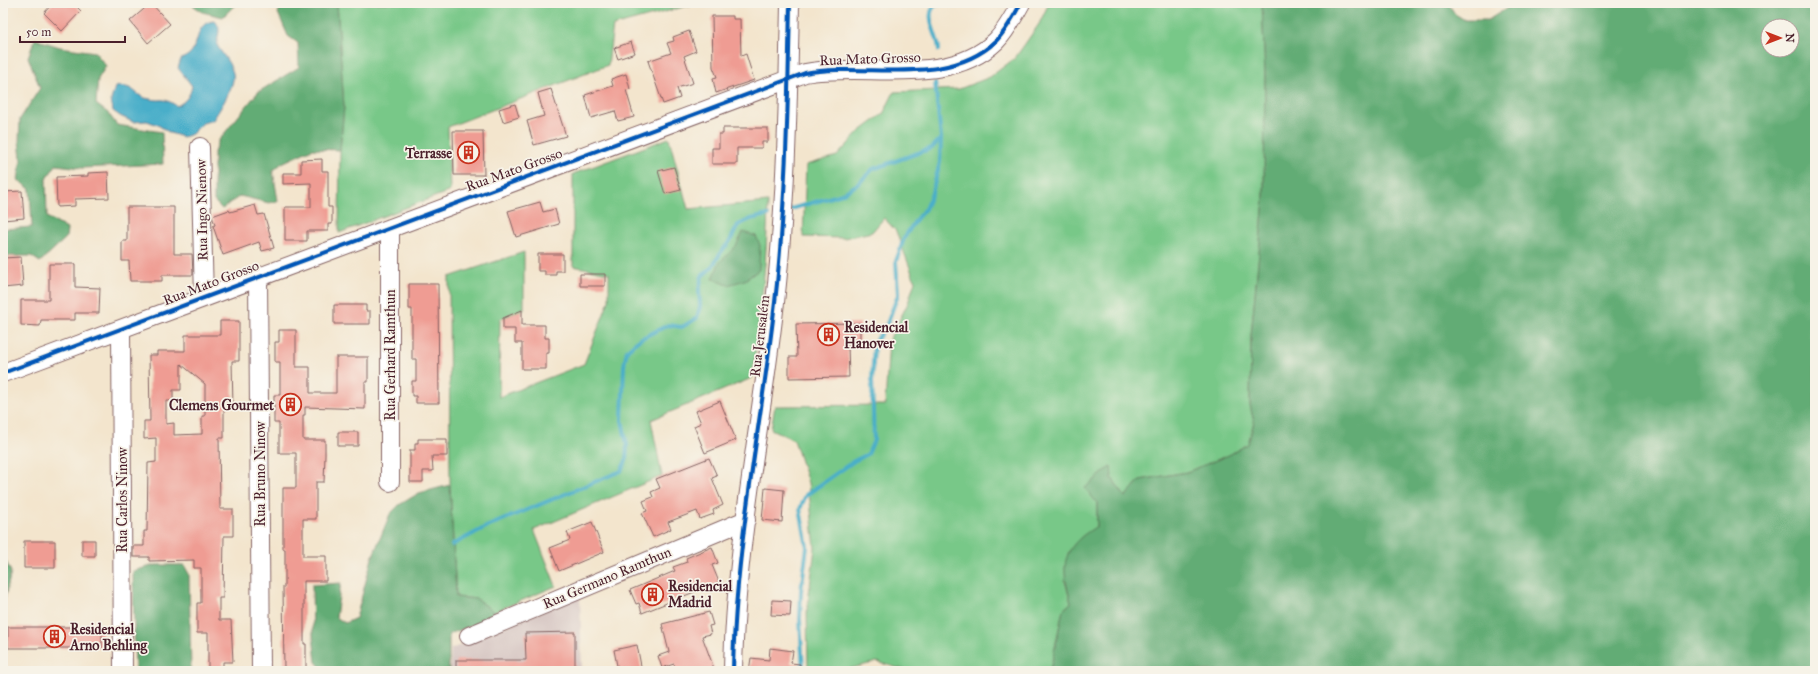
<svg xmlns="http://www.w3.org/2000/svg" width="1818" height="674" viewBox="0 0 1818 674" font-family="'IM FELL Great Primer',serif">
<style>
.industrial{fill:#d1bfbd}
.green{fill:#78c888;stroke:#61745a}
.forest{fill:#62ac74;stroke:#566650;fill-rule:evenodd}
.water{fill:#4aaec9;stroke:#4a667a}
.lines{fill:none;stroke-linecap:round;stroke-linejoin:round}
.stream{stroke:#4aaec9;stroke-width:4}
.building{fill:#ef9c93;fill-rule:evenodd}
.minor-casing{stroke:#856464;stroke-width:20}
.minor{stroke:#fff;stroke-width:18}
.cycleway-casing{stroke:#f7f3e8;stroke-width:6}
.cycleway{stroke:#0057b8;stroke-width:4}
.labels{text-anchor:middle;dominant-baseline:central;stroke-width:3.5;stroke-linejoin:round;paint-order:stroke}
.street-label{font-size:14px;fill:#4a1f2b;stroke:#f7f3e8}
.poi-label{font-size:14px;font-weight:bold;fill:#4a1f2b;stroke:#f7f3e8;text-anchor:start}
</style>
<rect width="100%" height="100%" fill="#f7f3e8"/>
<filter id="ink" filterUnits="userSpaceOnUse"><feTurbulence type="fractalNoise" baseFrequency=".025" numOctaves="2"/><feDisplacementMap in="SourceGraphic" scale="8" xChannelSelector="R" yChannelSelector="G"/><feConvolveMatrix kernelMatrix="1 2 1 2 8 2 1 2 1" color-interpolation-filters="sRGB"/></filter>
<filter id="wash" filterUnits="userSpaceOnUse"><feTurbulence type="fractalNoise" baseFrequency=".012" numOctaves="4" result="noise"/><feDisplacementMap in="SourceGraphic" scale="16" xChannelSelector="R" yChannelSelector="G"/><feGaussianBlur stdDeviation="0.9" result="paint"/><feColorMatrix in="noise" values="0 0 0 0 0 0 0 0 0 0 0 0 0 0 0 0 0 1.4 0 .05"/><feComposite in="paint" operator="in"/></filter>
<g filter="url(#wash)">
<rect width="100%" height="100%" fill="#f3e5cd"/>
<path class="industrial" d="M580,596L582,671H450L451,649Z"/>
<path class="green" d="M337,3H698L613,26L608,65L448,127L450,191L339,233L340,150L344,107Z
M1049,3H1262L1265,74L1264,200L1251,336L1250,405L1254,422L1248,444L1229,455L1187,472L1140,480L1125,497L1112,478L1086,488L1097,502V526L1079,539L1065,581L1071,603L1063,610L1050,671H909L877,662L840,671H808L807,609L815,548L808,483L794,440L771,429L775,406L885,405L889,340L908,303L915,281L896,231L884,218L872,232L844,238L803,237L806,165L837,156L859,132L883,114L894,92L959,89L990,77L1015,58L1039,24Z
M669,138L688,209L768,202C767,261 760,319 752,378L651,420L662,476L534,530L556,586L494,612L477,599L456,597L450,485L449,277L524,252V309L500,319L499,397L584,364L609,301V273L573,266V174Z"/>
<path class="forest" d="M190,3H237L223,17L202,12Z
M282,3H337L344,107L340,150L312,149L282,163L273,171L278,201L269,203L240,196L222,209L214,201V152L219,140L258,92L299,67L298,43L288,36L278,13Z
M1262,3H1448L1455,14L1465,20H1488L1515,3H1815V671H1050L1063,610L1071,603C1065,578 1058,559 1079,539C1084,534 1091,530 1097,526V503L1085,488L1111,466L1112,478L1125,497L1140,480L1187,472L1229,455L1248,444L1254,422L1250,405L1251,336L1264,200L1265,74ZM1768,26H1792V50H1768Z
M35,39L60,47L95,52L106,66L98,79L96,104L108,113L117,125L162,132L163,164L82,168L56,165L46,179L47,217L67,229L66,238L40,262L31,256H3V229L32,227L30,189L18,180L21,159L19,141L20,119L40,88L28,57Z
M743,232L756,236L760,245L759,270L745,280L728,285L713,279L719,263L736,246Z
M450,485L456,597L477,599L494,612L485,621L449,634V671H324L316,662L313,636L312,585L341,583L336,617L345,623L356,618L372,558L390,514L399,505L419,493Z
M3,555L11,572L3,606Z
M155,565H184L189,574L191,671H135L133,571Z"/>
<path class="water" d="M214,21C223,27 217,36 217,45C222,54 230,62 233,73C236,85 220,109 213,120L203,123L192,134L183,137L170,133L158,125L147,121L133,122L120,116L113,111L111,100L115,87C137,84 133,97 150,99C165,102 161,96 177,106C186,101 190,96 192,86L178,68L181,59C204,51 191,23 214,21Z"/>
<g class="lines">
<path class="stream" d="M939,50C939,35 920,12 939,3
M791,209L842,194L858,184L873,169L932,148L941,138
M452,545L488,526L621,471L626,461L627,445L622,420L624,366L627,350L640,339L668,325L682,327L697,318L700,306L699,289L702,276L712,267L721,252L730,241L738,225L751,219L768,215
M803,671L800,619L801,591L807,547L800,509L806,495L854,461L868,454L874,440L872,382L874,344L887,324L898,295L896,261L899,253L904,238L917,218L925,209L932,193L940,162L941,138L935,83"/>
</g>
<g id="blocks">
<path class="building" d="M53,3H73L81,11L62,31L44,13Z
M151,3L170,24L148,43L130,21Z
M712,16H733V19H740L741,56L746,54L754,80L716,93L714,84L713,78L717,77L713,67Z
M689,31L696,51L684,56L693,83L677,88L680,98L663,104L648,61L671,53L667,43L674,41L673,37Z
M631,42L635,53L618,59L614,48Z
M626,74L630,89L626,90L634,117L618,121L615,111L591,118L585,95L613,86L611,79Z
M551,89L566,136L534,145L527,121L544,116L538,93Z
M515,104L519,117L503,122L499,109Z
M723,128H768V142H762V148H737V164H712V148H719V134H723Z
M453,131H483L484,175H454Z
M322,159V171H328V207H332V224H328V231H307V241H285V207H311V183L283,184V173H301V160Z
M674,167L681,190L665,194L658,171Z
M108,172L109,198L75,199V206L57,207L56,177L88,176V173Z
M22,191L24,218L3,220V192Z
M540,202L543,212L555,209L559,224L516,237L508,211Z
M255,205L258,215L264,214L274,248L262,251L259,242L223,255L213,226L215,225L212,216L229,210L230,212Z
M127,207H174V254H192L193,275H162V281H130L129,261H122V241H127Z
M538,254H563V271H556V275H545V271H538Z
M21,257L23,286L3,288V258Z
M49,264H75V287L100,288L99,313H75V320H41L40,326L21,325V300H49Z
M580,274H605V286H580Z
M409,284H438L439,403H416V396H412V381H416V359H412V309H409Z
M334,305H366V311H370V324H334Z
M522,310V325H545V338H549V353H546V369H522V343H515V329H503V318Z
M220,321H239V361H232L233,407H224V438H219L220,509H233V536H224L223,598H219V620H231L233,662H223V669H208V633H197V603H201V568H194V560L149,561V557H133V546H144V531H147L148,463L156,462V438L144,439V421H150L149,355H157V351H185V335H220ZM181,364L205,384V416H202V434L174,435V423L166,424V401H173V390H181Z
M860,323V346H848L849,377L789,378V357H797L796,324Z
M279,330H296V367H310V393H336V357H368V382H365V409L305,407V415H303V440H325V455L324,482H316V519H303V556H326V581H304V644H306V671H284L283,586H285V549H283V488H296V453H279V423H274V395H280V362H275V342H279Z
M720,401L736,440L705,453L694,426L701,423L696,411Z
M338,432H358V446H338Z
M418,439H447V456H432L433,471H423V482H410V450H415V443H418Z
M709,458L717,476L712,478L723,505L713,510L714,514L700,519L697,511L668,522L671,529L653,537L642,513L647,511L643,501L653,497L651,492L660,488L656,479Z
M765,488L784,490L782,522L762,520Z
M592,522L604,552L559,571L550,548L570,540L567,532Z
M82,540H95V556H82Z
M24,541H55V568H24Z
M712,547L718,563L712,565L719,582L642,613L639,603L636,604L630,590L675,571L673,567L687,562L686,558Z
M772,600L791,601L790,616L771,615Z
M709,612L713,625L709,626L711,634L702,636L715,671H676L674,664L662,668L658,656L669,652L662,624Z
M8,627H102V648H8Z
M575,632V671H456V660H526L525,633Z
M637,645L642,671H618L614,650Z
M770,648L793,651L791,663L800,664L799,671H749L751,658L769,660Z"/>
</g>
</g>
<g filter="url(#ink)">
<use href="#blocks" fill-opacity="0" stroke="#856464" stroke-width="1"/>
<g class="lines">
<defs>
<path id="minor" d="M200,147L204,297
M258,277L261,671
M121,329L123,671
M3,373L805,73C866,62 947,88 996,41C1006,31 1014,16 1021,3
M390,482V228
M469,636L746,520
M733,671C735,553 759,436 773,319C786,215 788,108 790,3"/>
</defs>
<use href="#minor" class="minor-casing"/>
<use href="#minor" class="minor"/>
<defs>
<path id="cycleway" d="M3,373L805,73C866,62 947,88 996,41C1006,31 1014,16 1021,3
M733,671C735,553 759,436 773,319C786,215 788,108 790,3"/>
</defs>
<use href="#cycleway" class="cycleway-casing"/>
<use href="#cycleway" class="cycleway"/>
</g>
</g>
<defs>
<symbol id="building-ring" viewBox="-11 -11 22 22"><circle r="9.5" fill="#f7f3e8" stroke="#c8321e" stroke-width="1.5"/><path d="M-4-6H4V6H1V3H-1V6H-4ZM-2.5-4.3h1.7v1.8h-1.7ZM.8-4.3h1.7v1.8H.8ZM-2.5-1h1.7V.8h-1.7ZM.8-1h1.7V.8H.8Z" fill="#c8321e"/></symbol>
</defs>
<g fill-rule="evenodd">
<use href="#building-ring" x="456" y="140" width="25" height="25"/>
<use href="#building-ring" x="816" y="322" width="25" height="25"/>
<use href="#building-ring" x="278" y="392" width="25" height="25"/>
<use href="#building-ring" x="640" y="582" width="25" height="25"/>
<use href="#building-ring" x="42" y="624" width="25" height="25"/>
</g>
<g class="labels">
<g class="street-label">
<text transform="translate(870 59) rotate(-2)">Rua Mato Grosso</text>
<text transform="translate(514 170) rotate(-20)">Rua Mato Grosso</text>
<text transform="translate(202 210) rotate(-91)">Rua Ingo Nienow</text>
<text transform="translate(211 283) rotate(-21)">Rua Mato Grosso</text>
<text transform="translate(760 336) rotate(-83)">Rua Jerusalém</text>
<text transform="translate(390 355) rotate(-90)">Rua Gerhard Ramthun</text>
<text transform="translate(260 474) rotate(-90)">Rua Bruno Ninow</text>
<text transform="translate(122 500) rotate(-90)">Rua Carlos Ninow</text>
<text transform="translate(607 578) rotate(-23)">Rua Germano Ramthun</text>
</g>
<g class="poi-label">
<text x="452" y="153" text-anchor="end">Terrasse</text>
<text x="844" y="327">Residencial<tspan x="844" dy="16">Hanover</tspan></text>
<text x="274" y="405" text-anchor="end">Clemens Gourmet</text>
<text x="668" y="586">Residencial<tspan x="668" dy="16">Madrid</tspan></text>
<text x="70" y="629">Residencial<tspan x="70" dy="16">Arno Behling</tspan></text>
</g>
</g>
<rect width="1818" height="674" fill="none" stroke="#f7f3e8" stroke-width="16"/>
<g transform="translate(1780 38) rotate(90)"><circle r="19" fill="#f7f3e8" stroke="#b29e9c"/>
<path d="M0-3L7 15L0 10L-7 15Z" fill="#c8321e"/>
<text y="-6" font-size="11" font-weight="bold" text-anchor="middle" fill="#4a1f2b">N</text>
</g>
<path d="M20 36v6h105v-6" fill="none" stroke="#4a1f2b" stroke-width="2"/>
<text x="26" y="36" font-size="12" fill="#4a1f2b" stroke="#f7f3e8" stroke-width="3" paint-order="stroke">50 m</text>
</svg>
